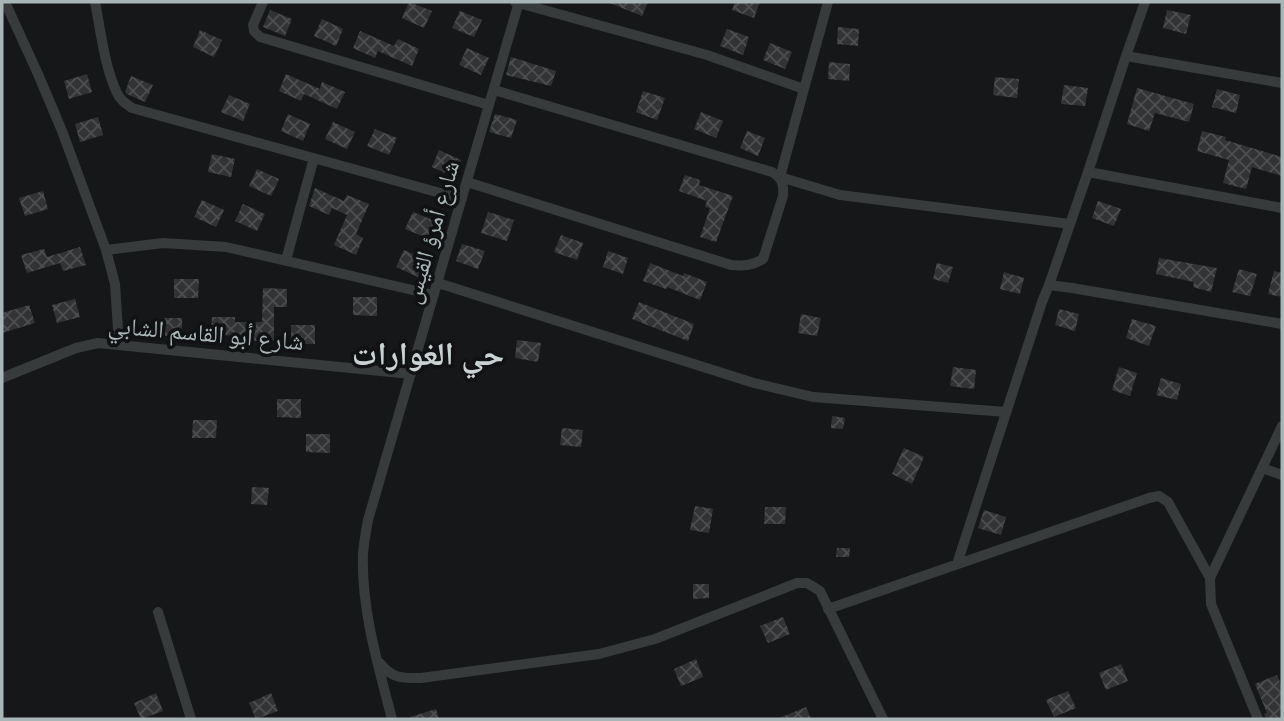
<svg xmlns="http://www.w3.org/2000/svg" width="1284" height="721" viewBox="0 0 1284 721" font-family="Ubuntu,'Noto Naskh Arabic',sans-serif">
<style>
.building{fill:url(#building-cross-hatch)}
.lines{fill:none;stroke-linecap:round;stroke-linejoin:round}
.minor{stroke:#373b3c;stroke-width:10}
.labels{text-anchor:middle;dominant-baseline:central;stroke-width:7;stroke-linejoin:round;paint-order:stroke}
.street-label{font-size:24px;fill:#a9b6b7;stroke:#111213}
.district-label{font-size:32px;font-weight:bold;fill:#c9d2d3;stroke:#111213}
</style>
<defs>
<pattern id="building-cross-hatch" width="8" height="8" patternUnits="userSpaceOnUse" patternTransform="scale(1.75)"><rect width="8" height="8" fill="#313334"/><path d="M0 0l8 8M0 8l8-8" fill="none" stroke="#4c4e4f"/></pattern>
</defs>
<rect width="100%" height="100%" fill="#161718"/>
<path class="building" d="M409,2L432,11L424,28L402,18Z
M607,2H648L642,16Z
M735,2H760L754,18L732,10Z
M270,10L292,19L285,36L263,27Z
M1167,10L1191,15L1186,34L1163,28Z
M460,11L482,20L474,37L452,28Z
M322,19L343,29L336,46L314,36Z
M838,27L859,29L858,46L837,44Z
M727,29L749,37L743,55L720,46Z
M200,30L222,40L214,57L193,47Z
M360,31L394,46L398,39L419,49L412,66L378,51L375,58L353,48Z
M770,43L792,52L785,69L763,60Z
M467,48L489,58L481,75L459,65Z
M511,57L556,71L551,86L506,75Z
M829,62L850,64L849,81L828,79Z
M87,74L92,92L69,99L64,81Z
M286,74L320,89L322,82L345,92L337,109L304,94L301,101L279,91Z
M131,76L153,85L145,102L127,94L125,92Z
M995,77L1019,79L1017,98L993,95Z
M1064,85L1088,88L1085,106L1061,104Z
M1137,88L1194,104L1189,122L1155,113L1149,131L1127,124Z
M1217,89L1240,95L1236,113L1212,107Z
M643,91L665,98L657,120L636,112Z
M229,95L250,104L243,121L221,112Z
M701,112L723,121L716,138L694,129Z
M288,114L310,124L303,141L281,131Z
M495,114L517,120L511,138L489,132Z
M98,117L103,135L80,142L75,124Z
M333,122L355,132L347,149L325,139Z
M375,129L397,138L389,155L367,146Z
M747,131L765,138L758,156L740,148Z
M1202,131L1226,137L1225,140L1282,157V176L1252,167L1246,189L1223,183L1229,160L1197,151Z
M439,150L461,160L454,177L432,167Z
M212,154L235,159L231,177L208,172Z
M257,169L279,179L271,196L249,186Z
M685,175L700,180L699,185L733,196L716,242L700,237L710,208L705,207L707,201L679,191Z
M315,188L344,201L347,195L369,204L356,234L363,238L356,255L334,245L347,215L332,208L329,215L309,206Z
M43,191L48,209L25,216L19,198Z
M202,200L224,210L216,227L194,217Z
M1098,201L1121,209L1114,226L1092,218Z
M243,204L265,214L257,231L235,221Z
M413,212L435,221L427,238L405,229Z
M488,212L514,220L507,241L481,233Z
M561,235L583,243L577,260L554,252Z
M462,244L485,251L478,269L456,261Z
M80,247L86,265L63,271L60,263L27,273L21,255L44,249L47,257Z
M404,250L426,260L418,277L396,267Z
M608,251L628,258L623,274L603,267Z
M1159,258L1217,268L1211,292L1193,287L1194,282L1156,274Z
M650,263L683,276L684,273L707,282L700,300L667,287L666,289L643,281Z
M937,263L953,267L948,283L933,279Z
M1239,269L1257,274L1250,296L1232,292Z
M1274,271L1282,273V297L1268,294Z
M1004,272L1024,278L1020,294L1000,289Z
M174,279H199L198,298H174Z
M263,288L287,289V307H274V341H250V336L211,335L212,317H235V322H262Z
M353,297H377V316L353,315Z
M75,299L80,317L57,323L52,305Z
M639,302L694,324L688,341L632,319Z
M29,305L35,323L2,333V313Z
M1059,309L1079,314L1075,331L1055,325Z
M801,314L821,318L817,336L798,333Z
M158,318H182V336H158Z
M1132,319L1156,326L1149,346L1126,338Z
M291,325H315V344H291Z
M517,340L541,343L538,362L515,358Z
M953,367L976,370L974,389L950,386Z
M1119,367L1137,373L1130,396L1112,390Z
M1161,378L1181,384L1177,400L1156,395Z
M277,399H301V418L277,417Z
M832,416L845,418L843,429L831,428Z
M193,420H217L216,438H192Z
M562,428L583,430L581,447L560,445Z
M306,434H330V453L306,452Z
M904,448L924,457L912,484L892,474Z
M252,487L269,488L267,505L251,504Z
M695,506L713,509L709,533L690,530Z
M765,507H786L785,524H764Z
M984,510L1006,517L1001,535L978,528Z
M837,548H850L849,557H836Z
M693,584H709V598L693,599Z
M783,617L790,634L768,643L760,626Z
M696,659L703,677L681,686L674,669Z
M1121,664L1128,681L1106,690L1099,673Z
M1277,675L1282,687V719H1266L1264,714L1267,713L1255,684Z
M1068,691L1076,708L1054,717L1046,700Z
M156,693L163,711L141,719L134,703Z
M271,693L278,711L256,719L249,703Z
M806,707L811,719H777Z
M436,709L439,719H410V717Z"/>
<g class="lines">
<path class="minor" d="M5,2L38,74L62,131L106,250L115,284L119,345
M95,2C101,32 104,65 117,93C120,100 126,104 132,108L462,199
M263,2L253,25L254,31L260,37L489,105
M515,2L707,55L804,89L780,177L840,195L1070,224
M1126,56L1145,2
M804,89L828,2
M1088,172L1282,208
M467,182L731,265C744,266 752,266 763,259L783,196C784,184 782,178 772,172L494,90
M106,250L163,243L226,247L434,295
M286,260L314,158
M438,283L754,383L813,397L1006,412
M1049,285L1088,172L1126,56L1282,83
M2,378L76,348L98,343L411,374
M1262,468L1282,475
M957,564L1042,302L1049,285L1072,288L1282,324
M828,609L1149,498L1159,496L1168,502L1210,578
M158,612L191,719
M380,663C392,679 403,678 421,678L599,654L655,639L797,583H807L820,591L883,719
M392,719C378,665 361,609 363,553C364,542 366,531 368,520L519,2
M1258,719L1211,604L1210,578L1282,426"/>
</g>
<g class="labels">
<g class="street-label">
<text transform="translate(431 232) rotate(-74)">شارع أمرؤ القيس</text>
<text transform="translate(206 333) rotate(5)">شارع أبو القاسم الشابي</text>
</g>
<g class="district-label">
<text x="428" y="353">حي الغوارات</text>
</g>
</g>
<rect width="1284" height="721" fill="none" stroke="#a9b6b7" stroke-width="7"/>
</svg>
